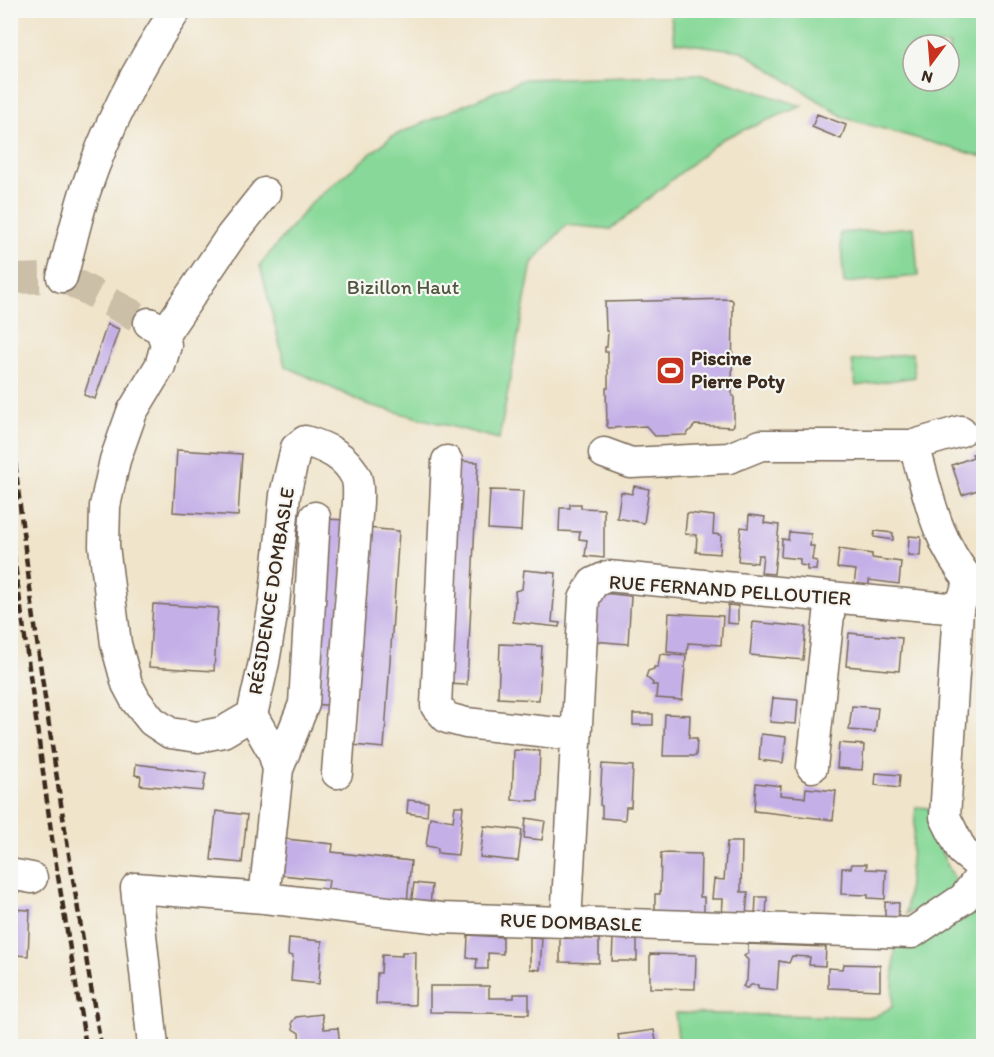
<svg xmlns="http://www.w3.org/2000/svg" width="994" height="1057" viewBox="0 0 994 1057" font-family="Itim,sans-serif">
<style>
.green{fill:#88d999;stroke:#62825c;stroke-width:1.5;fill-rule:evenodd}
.building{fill:#c4afe7}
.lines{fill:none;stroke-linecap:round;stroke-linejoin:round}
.minor-tunnel{stroke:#ccbfa8;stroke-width:30;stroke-dasharray:30 15;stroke-linecap:butt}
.minor-casing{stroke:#7a6b5a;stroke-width:33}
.minor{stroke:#fff;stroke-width:30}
.rail{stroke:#3b2a1e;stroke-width:4.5;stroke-dasharray:9 4.5;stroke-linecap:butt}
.labels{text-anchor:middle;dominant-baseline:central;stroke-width:4.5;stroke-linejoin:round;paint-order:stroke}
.park-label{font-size:20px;fill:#4e563d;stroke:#f6f6f2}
.poi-label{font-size:20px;font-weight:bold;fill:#3b2a1e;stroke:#f6f6f2;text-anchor:start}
.street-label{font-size:20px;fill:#3b2a1e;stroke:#f6f6f2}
</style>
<rect width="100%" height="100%" fill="#f6f6f2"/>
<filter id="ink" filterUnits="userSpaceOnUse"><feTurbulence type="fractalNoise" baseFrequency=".0167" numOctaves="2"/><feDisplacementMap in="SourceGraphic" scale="12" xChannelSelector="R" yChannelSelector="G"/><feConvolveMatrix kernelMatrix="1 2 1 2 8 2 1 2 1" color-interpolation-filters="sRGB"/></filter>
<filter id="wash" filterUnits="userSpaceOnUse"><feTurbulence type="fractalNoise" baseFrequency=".008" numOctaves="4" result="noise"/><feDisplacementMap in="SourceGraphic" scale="24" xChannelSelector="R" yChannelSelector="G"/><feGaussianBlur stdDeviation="1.35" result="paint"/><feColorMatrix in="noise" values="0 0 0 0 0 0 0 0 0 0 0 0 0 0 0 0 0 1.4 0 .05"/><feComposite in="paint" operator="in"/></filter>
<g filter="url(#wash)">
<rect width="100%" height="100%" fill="#f0e4ca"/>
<path class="green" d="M670,11H983V157L845,118L742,51L675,42ZM913,45H949V81H913Z
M702,74L802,106L722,139L611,229L566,225L532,263L499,439L366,404L285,366L260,265L311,203L391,137L524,79Z
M914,227L918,276L844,283L840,233Z
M912,353L915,377L856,386L852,361Z
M916,807L929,808C934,834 941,856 955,879L951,895L906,914Z
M977,911L983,912V1046H679L675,1013L874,1017L892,1007L895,948L932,938Z"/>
<g id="blocks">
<path class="building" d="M817,114L846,125L841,139L812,127Z
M731,299L733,301L732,396H734V425L732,427L695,425L686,435L655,436L646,426L609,428L607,426L606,388H608V352H605V347H607L608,331H606L605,302Z
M107,324L119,329L95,399L84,395Z
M177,450L242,454L238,516L173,512Z
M984,450V488L962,495L952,465L973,457L972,454Z
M457,461L478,462L467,685L446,684Z
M634,486L649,489L644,523L617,518L621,492L632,494Z
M490,490L523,491L521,531L488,529Z
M570,504H581V508L604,509V558L585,556L587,540L579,539L580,532L559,531L560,508H570Z
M687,513L714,516L713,534L721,535L720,554L696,552L697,535L685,534Z
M749,515L765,517L764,523L779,525L774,574L761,573L763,555H758L757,563L738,561L741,527L748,528Z
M326,519L346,520L334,706L314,704Z
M367,528L399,531L384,748L353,745Z
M875,531L893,533V540L874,537Z
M789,532L811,534L810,546H814L812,560L817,561L816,570H807V566L800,565V559L781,557L782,539L788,540Z
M909,536L921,537L920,556L908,555Z
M839,549L872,554V558L901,562L899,584L869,580V586L854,585L856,570L837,568Z
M524,570L556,573L552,622L560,623L559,627L513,622L515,601H516L515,591L522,589Z
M603,593L631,596L628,644L593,641L596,600Z
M153,604L218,608L214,671L149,667Z
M728,605L738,606V624L727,623Z
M669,613L723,616L721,645L688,643L687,654L667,652Z
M753,622L806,627L803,660L750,655Z
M849,633L902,638L899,671L846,666Z
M500,644L542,646L539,700L498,698Z
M660,654L686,656L682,700L656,698L657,685H652L653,683L646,677L648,671L654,669V667H658Z
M773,698L798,700L796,724L770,722Z
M852,706L878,708L875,732L849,730Z
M633,714H653V725H633Z
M665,714L690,715L689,738H697L696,756H663Z
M761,734L786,737L783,763L759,760Z
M839,743L864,745L862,770L837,768Z
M514,750L540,751L538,801L512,800Z
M136,764L206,773L203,791L140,785L141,776L135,775Z
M602,764L633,766L631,807H626L625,820L602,818V806L600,805Z
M876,773L900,775L899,788L875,785Z
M756,783L781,786L780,795L802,797L805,798L806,788L836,791L833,820L754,811Z
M408,800L428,802L427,816L407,813Z
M455,806H463L458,855L437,853L438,848L426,846L430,817L453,821Z
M216,811L247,815L242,863L211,860Z
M526,818L545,821L542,840L524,838Z
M484,826L522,830L518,861L480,857Z
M276,838L333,844L332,852L411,861L407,903L327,894L329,880L272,874Z
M727,842H742L741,892H748L746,916L722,917L723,899H712L714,879L724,880Z
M661,853L701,854L700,897H704V917L655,914V894H660Z
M852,864H867L866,869L886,870L885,899L868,898V895L841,894L842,868H851Z
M414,883L432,885L430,906L411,904Z
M756,897H767L766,917H755Z
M885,902L899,903L898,923L885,922Z
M10,909L30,910L28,956L16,955L14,981H10Z
M468,935L503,937V954L488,953V969H476L477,959L467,958Z
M530,937L542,938L540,970L530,969Z
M289,938L322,941L319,984L291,981L293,956L288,955Z
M560,938L599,939V963L560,962Z
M613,939L637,940V961H612Z
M748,944L826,947L825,966L809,965L810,957L792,956L789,963L779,961L777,990L758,988V985H751L748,988H746L743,986L747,981L748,960L744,956L748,953Z
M402,952H416L415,1005L376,1004L377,973H381L382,955L402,956Z
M650,954L696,955L695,989L650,988Z
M844,964L880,965V990L828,988V968L843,969Z
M430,986H489V998H514V994H529V1014L430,1012Z
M322,1014L324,1029L338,1028L340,1046H300L299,1033L293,1029L292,1022L296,1017Z
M654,1030L657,1046H620L618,1035Z"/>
</g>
</g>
<g filter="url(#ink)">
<use href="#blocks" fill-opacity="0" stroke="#7a6b5a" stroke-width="1.5"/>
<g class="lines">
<path class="minor-tunnel" d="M10,279L53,278
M70,281L149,323"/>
<defs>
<path id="minor" d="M62,277C70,249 76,220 85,192C106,129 138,66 176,10
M149,323L161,329L166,345L160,366L132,412L115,460L105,506L104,546L116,644L127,684L136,701L152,721L170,733L198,737L223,732L252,715L264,662L274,604L285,495L296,448L305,441C326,447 346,456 356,477C359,484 358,494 358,502L337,773
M163,336L231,236L265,193
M914,445L961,431
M604,453L631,463L729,458L761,445H914C929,496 935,539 970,581L984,580
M447,461L436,706L447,718L466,723L576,735
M966,591L958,609L945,817L962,851L984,869
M252,715L273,752L278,769L264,898
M812,767L831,597
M278,769L304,704L315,517
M10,874L32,878
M566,922L584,599L593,583L608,576L958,609
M153,1046L136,888L264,898L441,918L912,933L964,898L984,871"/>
</defs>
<use href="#minor" class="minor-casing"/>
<use href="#minor" class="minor"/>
<path class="rail" d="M10,410C30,623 65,835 101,1046
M10,527L53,846L86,1046"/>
</g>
</g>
<defs>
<symbol id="stadium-square" viewBox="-11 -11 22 22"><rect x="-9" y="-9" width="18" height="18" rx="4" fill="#c8321e" stroke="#f6f6f2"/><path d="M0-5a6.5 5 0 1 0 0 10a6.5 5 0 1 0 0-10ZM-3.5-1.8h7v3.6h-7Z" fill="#fff"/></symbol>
</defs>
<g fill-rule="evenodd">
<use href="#stadium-square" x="654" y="354" width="33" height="33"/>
</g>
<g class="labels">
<g class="park-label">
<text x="403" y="287">Bizillon Haut</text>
</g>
<g class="poi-label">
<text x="691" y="358">Piscine<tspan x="691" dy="23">Pierre Poty</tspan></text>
</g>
<g class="street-label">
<text transform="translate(730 590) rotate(4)">RUE FERNAND PELLOUTIER</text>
<text transform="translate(271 591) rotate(-81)">RÉSIDENCE DOMBASLE</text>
<text transform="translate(571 922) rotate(2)">RUE DOMBASLE</text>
</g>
</g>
<rect width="994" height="1057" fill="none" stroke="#f6f6f2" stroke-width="36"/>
<g transform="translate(931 63) rotate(196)"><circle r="28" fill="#f6f6f2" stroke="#aba49d" stroke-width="1.5"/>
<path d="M0-4.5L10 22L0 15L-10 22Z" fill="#c8321e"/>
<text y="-9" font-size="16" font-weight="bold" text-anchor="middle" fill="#3b2a1e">N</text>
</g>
</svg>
